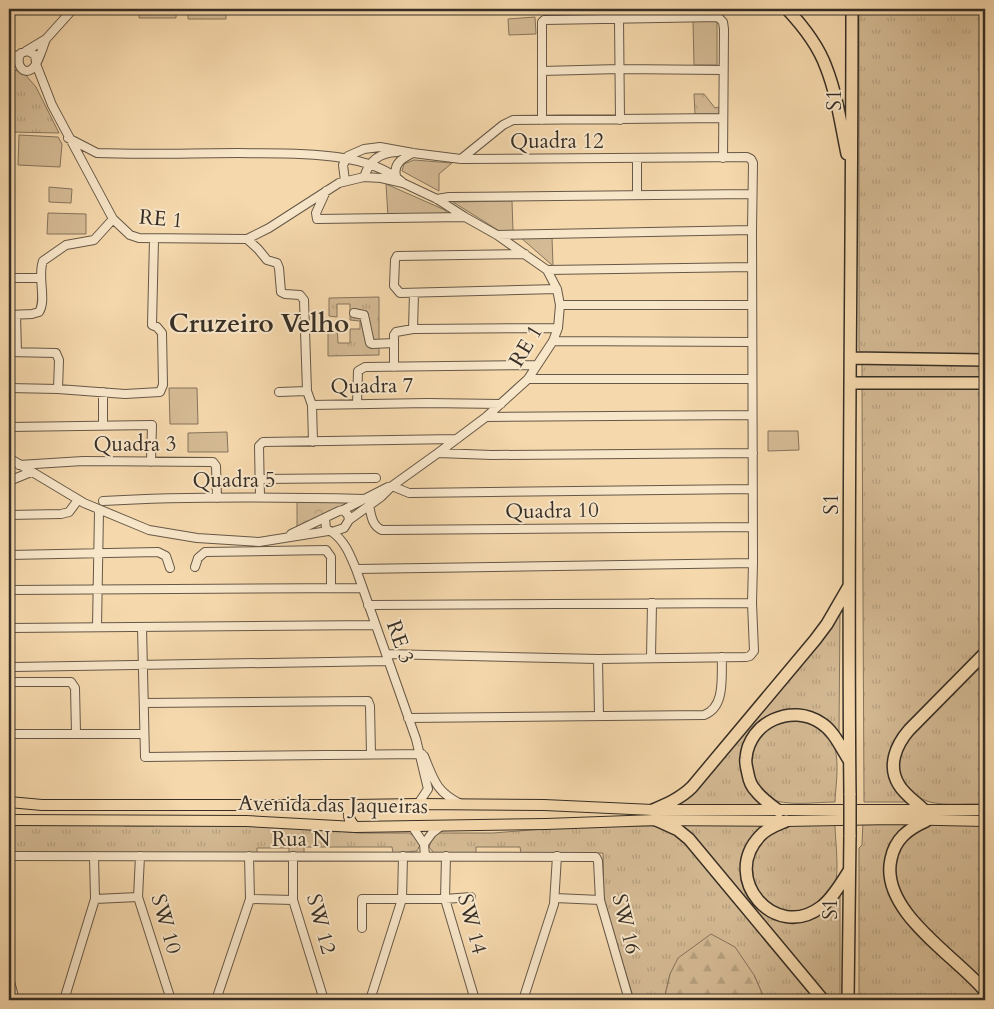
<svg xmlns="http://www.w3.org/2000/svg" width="994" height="1009" viewBox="0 0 994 1009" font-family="Cardo,serif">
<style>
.grass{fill:url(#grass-tufts);stroke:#86745d}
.forest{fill:url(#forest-firs);stroke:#86745d}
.park{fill:url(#park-crowns);stroke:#86745d}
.garden{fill:#d5bb95;stroke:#86745d}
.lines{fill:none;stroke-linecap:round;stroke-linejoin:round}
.minor-casing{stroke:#665847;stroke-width:10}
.major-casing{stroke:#372e25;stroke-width:12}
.highway-casing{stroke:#372e25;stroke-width:14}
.minor{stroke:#f8e6c9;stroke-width:8}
.major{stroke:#f5d8ac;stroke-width:10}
.highway{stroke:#f5d8ac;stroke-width:11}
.highway-bridge-casing{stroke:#372e25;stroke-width:14;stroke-linecap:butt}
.highway-bridge{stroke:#f5d8ac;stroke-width:11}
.labels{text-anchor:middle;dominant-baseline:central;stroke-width:4;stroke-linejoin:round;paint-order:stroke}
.street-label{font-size:21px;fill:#372e25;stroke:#f8e6c9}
.district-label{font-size:26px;font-weight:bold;fill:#372e25;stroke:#f8e6c9}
</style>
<defs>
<pattern id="grass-tufts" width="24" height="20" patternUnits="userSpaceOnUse" patternTransform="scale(1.25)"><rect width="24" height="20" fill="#d5bb95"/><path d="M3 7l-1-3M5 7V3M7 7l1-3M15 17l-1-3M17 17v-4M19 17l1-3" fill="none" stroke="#b7a180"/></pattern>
<pattern id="forest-firs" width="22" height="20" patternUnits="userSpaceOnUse" patternTransform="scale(1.25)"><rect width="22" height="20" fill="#d5bb95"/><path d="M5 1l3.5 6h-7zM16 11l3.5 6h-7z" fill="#b7a180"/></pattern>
<pattern id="park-crowns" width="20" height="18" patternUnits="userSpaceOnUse" patternTransform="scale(1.25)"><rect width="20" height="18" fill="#d5bb95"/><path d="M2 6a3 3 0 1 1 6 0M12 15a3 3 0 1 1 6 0" fill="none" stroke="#b7a180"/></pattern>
</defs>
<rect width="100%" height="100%" fill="#f5d8ac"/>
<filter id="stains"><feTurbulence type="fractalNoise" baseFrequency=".004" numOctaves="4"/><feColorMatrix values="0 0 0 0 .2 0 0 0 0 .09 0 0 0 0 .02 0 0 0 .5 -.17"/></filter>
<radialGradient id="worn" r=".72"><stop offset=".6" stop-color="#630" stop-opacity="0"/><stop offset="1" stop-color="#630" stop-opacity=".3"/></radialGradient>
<path class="grass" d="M859,9H985V354H863L859,350Z
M9,69L23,72L36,87L59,133L9,132Z
M379,297V355L328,356V326H337L338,343H350V329H360V321L350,320V304H337V317L329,316V298Z
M862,362H985V380L862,379Z
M862,386L985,388V648L897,740L889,773L916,802H864Z
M840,608L839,734C798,676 712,733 750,792C753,797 758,801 763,805L672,806Z
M985,657V804C970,803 944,806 930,802C913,797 897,780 898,761C899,755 902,748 904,742Z
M801,719C807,722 814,724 820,727C844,743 836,777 835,802C817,802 785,807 769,798C745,783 745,745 767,728C777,720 790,721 801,719Z
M863,821L912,824L896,840L893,893L985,993V1000H859V848L862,845Z
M9,823H112L125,826H153L167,823L314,828L358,833H409L416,837L420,845L417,851L393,853L392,847H304V853H289V848H257V853L9,852Z
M670,823H772L757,835L746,884L786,919L840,891V1000H827Z
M985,824V983C959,955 909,920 897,883C894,873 896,859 899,849C904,838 916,829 928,825C942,821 970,824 985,824Z
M788,825H835C835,838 840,875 834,886C823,906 800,915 779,909C776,907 771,907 768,905C759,897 754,887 753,876C749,846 763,836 788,825Z
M582,826H652L661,827L679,835L819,1000H765L754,975L670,974L664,1000H634L604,902L603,853H521L520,847H476V853H434L429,847L433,836L440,833H493Z"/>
<path class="forest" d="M711,934L735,947L754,975L765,1000H664L670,974L678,958Z"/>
<path class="park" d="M694,94H704L715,108L719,107V114H695Z
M297,500H357L297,527Z"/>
<path class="garden" d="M139,9H176V18H139Z
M188,9H226V19H188Z
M535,17L536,34L509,35L508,19Z
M693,21H717V65H694Z
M19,135L58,137L62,144L60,167L18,165Z
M414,160L452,163L439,174V191L402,171L404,164Z
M386,184L445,210L448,215L388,217Z
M49,187L72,189L71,203L49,202Z
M512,201L513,231L501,232L453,202Z
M48,213L86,214V234H47Z
M520,237H552L553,266Z
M169,388H197L198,424H170Z
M768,431H798L799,450L768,451Z
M227,432L228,452H188V433Z"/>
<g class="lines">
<defs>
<path id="minor" d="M619,19L620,120
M26,51L46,39L73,9
M9,57L20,55
M36,62L35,55L28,51L21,53C15,62 22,76 32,69C38,65 43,46 46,39
M36,64L52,105L113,219L130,235L139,238L247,239L269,228L339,183L364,177L381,178L403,183L437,199L465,217L497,235L547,270L557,289L560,305L558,328L553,341L528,379L486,417L438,453L392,486L381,497L349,520
M542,71L619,69L723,70
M542,120V22L544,20L718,17L723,22L724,29L723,158
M68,138L97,153C144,155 192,153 239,153C286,154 365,149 402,182
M461,159L503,125L513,120L723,118
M637,159V195
M396,176C393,163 403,158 413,153
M364,177C370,160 379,153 397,152
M345,181L343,165L348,156L364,149L380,147L413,153L461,159L747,157L751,159L753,163L752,230L753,563L752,603L754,651L750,656L746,657L598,659L386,654
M326,191L316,213L317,219L465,217
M437,199L449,197L752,194
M497,235L752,230
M247,239L258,249L267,260L277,263L279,268L281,292L285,294L300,295L304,300L307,391L312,405L427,403L501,404
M525,254L397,256L395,260L394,286L400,293L557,289
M547,270L752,267
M9,278H41
M560,305H752
M354,313L364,315L370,343L372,344L394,343
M9,315L32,314L39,312C47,300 37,276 43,261L66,245L94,240L113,219
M16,315L17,352
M413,329L414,293
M553,341L752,342
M9,352L56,353L59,360L58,389
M394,367V335L396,332L413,329L558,328
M528,379H752
M9,388L58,389L125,394L160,392L163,385L162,333L157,327L152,325L154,239
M279,392L307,391
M357,404L358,371L365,367L537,365
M312,405L313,442
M486,417L752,415
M103,425V392
M9,427L152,425L151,462
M438,453L492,455L753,453
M9,458L84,503L149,530L197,538L259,542L328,531
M19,465L83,461L213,462L216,466L217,498
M260,479L376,478
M9,481L31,472
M392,486L409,493L752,489
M260,497L259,446L263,442L457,439
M103,501C190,496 278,497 365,499
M369,505C371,515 372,526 382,530L752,527
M343,510L388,487
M9,515L61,514L69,512L78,500
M332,532C345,541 350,555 356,569L416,739L428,789L418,804
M291,534L339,511L343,510L348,515L349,520L344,528L332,532L326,529L325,518
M9,555L158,552L166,556L170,568
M195,567L198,558L205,552L326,550L331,557V588
M356,569L753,563
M9,590L362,588
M368,605L752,603
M97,627L99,511
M9,628L375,625
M142,628L145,757L422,754
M651,657L652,603
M598,659L599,715
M9,669L13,667L388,661
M9,682H71L75,688L76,733
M144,703L368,701L370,706L371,754
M408,718L704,715C726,707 721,676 722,657
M9,734H144
M424,756C434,780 436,792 461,804
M412,826L424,844L425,856
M424,844L432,833L441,826
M9,856L593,857H596L598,861L600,900L629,1000
M140,856L138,897L171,1000
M293,856V900L324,1000
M446,856L445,899L475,1000
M555,898L600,900
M95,899L138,897
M250,899L293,900
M362,928V899H445L471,897
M9,978L15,1000
M64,1000L95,899L94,856
M216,1000L250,899L249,856
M370,1000L402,899L403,856
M523,1000L554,904L557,856"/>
<path id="major" d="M9,802L42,805H354L418,804L544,805L653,810H985
M354,805C345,813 349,820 355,827
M9,820L246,821L355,827L546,824L656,820L786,821L893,819L985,821"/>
<path id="highway" d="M787,9C802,25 818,45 826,67C837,95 841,125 847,154
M851,358L985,360
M850,383H985
M850,795C847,533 852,271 852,9
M653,810C667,804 681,798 692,787L815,640L827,624L849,586
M924,810C916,802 905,795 899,785C887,766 896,745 909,730L985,653
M779,811C771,805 762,799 756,791C751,786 749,780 748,774C747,769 745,763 746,758C749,722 792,703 821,723C834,731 841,748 849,760
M656,820L678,830L689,839L823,1000
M786,821C777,825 767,828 760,836C720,878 775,942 821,907C833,898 841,883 849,871
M926,821C908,829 895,839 891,859C879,911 956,956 985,991
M848,1000L850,835"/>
</defs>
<use href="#minor" class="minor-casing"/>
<use href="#major" class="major-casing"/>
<use href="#highway" class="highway-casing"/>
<use href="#minor" class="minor"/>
<use href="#major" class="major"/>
<use href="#highway" class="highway"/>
<defs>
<path id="highway-bridge" d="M850,835V795"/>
</defs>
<use href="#highway-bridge" class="highway-bridge-casing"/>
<use href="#highway-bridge" class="highway-bridge"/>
</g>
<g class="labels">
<g class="street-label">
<text transform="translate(834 100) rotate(-90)">S1</text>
<text x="557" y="141">Quadra 12</text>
<text transform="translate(161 219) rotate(5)">RE 1</text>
<text transform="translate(526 346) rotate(-59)">RE 1</text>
<text transform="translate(372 386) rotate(-1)">Quadra 7</text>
<text x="135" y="444">Quadra 3</text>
<text x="234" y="480">Quadra 5</text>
<text transform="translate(831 504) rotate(-90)">S1</text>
<text transform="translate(552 511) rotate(-1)">Quadra 10</text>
<text transform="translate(400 642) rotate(70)">RE 3</text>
<text transform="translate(333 805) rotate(1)">Avenida das Jaqueiras</text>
<text x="301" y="839">Rua N</text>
<text transform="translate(830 909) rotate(-90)">S1</text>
<text transform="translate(166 924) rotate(74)">SW 10</text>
<text transform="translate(321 924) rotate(75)">SW 12</text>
<text transform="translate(472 924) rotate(75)">SW 14</text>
<text transform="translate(626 924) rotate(76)">SW 16</text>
</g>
<g class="district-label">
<text x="259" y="323">Cruzeiro Velho</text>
</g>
</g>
<rect width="994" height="1009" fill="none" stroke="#f5d8ac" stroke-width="30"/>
<rect x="10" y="10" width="974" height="989" fill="none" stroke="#372e25" stroke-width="2.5"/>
<rect x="15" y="15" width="964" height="979" fill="none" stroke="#372e25"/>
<rect width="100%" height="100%" filter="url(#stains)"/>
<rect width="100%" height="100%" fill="url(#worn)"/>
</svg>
